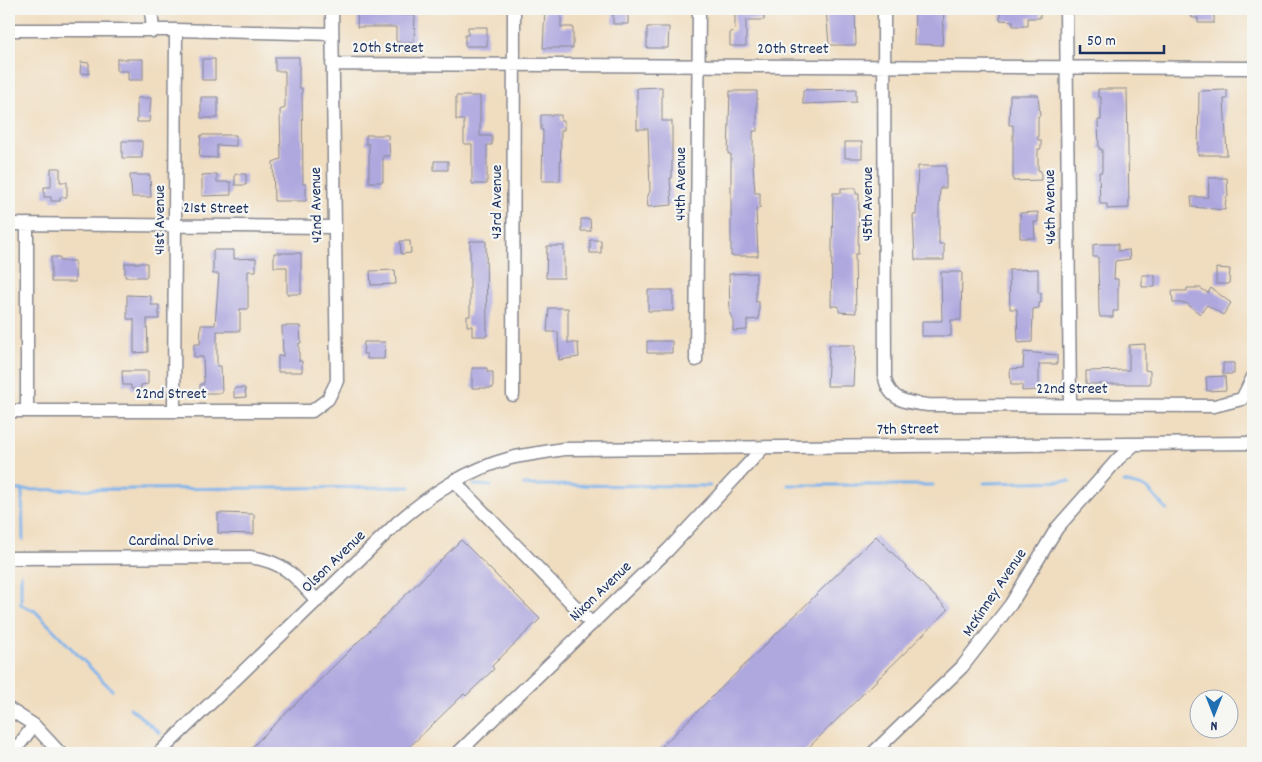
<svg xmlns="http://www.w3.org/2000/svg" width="1262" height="762" viewBox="0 0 1262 762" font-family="Dekko,sans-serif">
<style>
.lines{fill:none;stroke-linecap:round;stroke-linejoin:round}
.stream{stroke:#7db3ec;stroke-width:3}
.building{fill:#afa8df}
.minor-casing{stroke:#86868e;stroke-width:15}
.minor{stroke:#fff;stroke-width:12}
.labels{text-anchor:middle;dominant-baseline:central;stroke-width:4.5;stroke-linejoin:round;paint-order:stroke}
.street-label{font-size:16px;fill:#1b2f5e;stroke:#f6f6f2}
</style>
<rect width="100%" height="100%" fill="#f6f6f2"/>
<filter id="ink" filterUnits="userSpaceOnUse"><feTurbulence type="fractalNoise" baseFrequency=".02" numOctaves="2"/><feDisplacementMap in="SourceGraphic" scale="10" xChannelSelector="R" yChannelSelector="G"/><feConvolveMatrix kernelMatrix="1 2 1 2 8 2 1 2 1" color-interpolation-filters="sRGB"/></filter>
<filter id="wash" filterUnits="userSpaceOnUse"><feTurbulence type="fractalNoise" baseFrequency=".0096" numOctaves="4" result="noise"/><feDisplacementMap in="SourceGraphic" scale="20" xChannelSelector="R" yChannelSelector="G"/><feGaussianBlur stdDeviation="1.12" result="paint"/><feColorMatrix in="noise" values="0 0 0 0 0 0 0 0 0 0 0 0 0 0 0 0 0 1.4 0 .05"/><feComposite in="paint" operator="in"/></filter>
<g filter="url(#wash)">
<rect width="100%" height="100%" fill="#f0ddbf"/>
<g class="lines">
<path class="stream" d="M1124,482L1147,488L1167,510
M984,483L1070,481
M474,485L491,486
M523,485L710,486
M788,485H933
M9,490L410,487
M22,491L23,540
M21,574V605L35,611L112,690
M130,708L160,733"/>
</g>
<g id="blocks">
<path class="building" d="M358,9H396V15H415L414,42H396V27H357Z
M545,9H561V27H573V48H543Z
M613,9H628V24H613Z
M735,9H764V20H746V46H730V33L735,30Z
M826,9H855L856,45H829Z
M915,9H944L942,45L914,44Z
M1001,9H1040V18H1028V26H1013V21L1000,20Z
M1192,9H1214V23H1198V18H1192Z
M468,27H487V46H465V35H468Z
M647,27H669L668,48H647Z
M275,57H299V88H302L303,184H306V201H274L273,162L281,159L280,110L285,108V71H275Z
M117,59H143V80H128V71H117Z
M202,59H215V80H202Z
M81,62L89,63V74L80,73Z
M662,87V121H672V178H670L672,205L648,207L647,198L650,191L648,129H637V88Z
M856,89V102L803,104V90Z
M1098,89H1127L1129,208L1107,209V204H1100L1099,172H1102V149H1099L1098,120H1101V97H1098Z
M1227,90V99H1224L1227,155H1198L1199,91Z
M730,91H757V131H753V166L755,193H760V208H756L758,256H731V154H728Z
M1010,95H1038L1040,116H1038V140H1041V149H1038V170L1041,171V180L1013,181V125H1009Z
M456,96H480V136H492V145H487V184H472V144H464V120H456Z
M201,97H218V118H201Z
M137,98H151L149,122H137Z
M541,115H561V121H564V130H561L560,181H542L543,130H541Z
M201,135H236V146L217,145V158L199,157Z
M366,135H388L390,156H383V182H369V144H366Z
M122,141H142V158H122Z
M845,142H862V158H845Z
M434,161H448V170H434Z
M918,166H946V188H940L939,209V244H944V260H915L913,215H916Z
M51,168H60V182H67V197H60V201H51V197H44V187H51Z
M217,174V182H231V195L202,196V175Z
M235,174H246V185H235Z
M130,175H150L151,197H132Z
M1209,178H1227L1228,197H1226L1225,210L1192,207L1191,197H1208Z
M841,188H856V194H859L858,254H855L856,313L839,312V306H831L833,193H841Z
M1038,212V222H1034L1035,238H1020V213Z
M581,219H590L591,231H581Z
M590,240H601V253H590Z
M400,241H410L411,253L401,254Z
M470,241H486L487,336H472V326H467V316H470Z
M1098,244H1118V251L1129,250L1130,259L1115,261L1114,279H1118V311H1113V317H1100L1099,311L1098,257H1093V245Z
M547,246H564V278H546Z
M213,250H234V259L256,258V271H248V309H240V331H217V366H221L222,393H200V384H204L203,357H194V344H200L201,325H215L219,274H213Z
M274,253H301V294H287V267H274Z
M51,257H60V261H75V282H51Z
M125,263H147V277H125Z
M1216,268L1230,269L1229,284H1216Z
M1038,269V293H1041V303H1039V308L1033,309L1032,342L1018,343L1017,309H1010L1009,270Z
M395,270L396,284L371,285L370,271Z
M941,272H962L961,320H951V336H922V321H942Z
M756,273V302H759V319L747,320V330L733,331V320L730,314L729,274Z
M1142,275H1155V287H1142Z
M1187,288H1200L1208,293L1211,288L1231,303L1223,315L1207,305L1200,314L1186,303H1173L1172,291H1187Z
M648,290H673V311H648Z
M127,295L151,296V305H159V319H147L148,352L134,353V319H127Z
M549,308H568V343H578L579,357L559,360L558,332H547Z
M282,326H300L301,343H299V361H302V372H278V356H283Z
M647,341H672V353H647Z
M364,342H385L384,359H367V354H363Z
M1145,344V370L1150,371V384H1086V371L1129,370V345Z
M829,345H855L853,386H827Z
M1024,352L1057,355V364H1039V390L1022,391V385H1011L1010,369L1023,368Z
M1223,363H1234V374H1223Z
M472,368H487V372H493V388H472Z
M122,371H148V384L141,385V389H131V385H123Z
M1225,376L1226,390L1207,391L1206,377Z
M234,388H245L246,397L234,398Z
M218,513L254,514V534L218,533Z
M876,536L948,610L803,753H655Z
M461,540L540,619L492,666L494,669L466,696L464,694L403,753H246Z"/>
</g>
</g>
<g filter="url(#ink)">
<use href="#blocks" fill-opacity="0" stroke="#86868e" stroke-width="1"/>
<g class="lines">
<defs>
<path id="minor" d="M151,9L153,31
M884,9L885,378C889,401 908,403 928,405L1214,406L1242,399L1253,377
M1066,9L1070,404
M9,30H176L332,34
M332,64L1253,68
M9,224L334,227
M27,224V411
M696,360L699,9
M513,395L514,9
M174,410L176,30
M9,411H312L328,399L337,381L332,9
M455,480L462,490L592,624
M9,558L250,557C285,562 295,576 317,601
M9,709L34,725L60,753
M13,753L34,725
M159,753L398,522C432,493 466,470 511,458C528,454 547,452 564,449L1253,443
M458,753L668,550L763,448
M873,753L962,667L1011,604L1057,528L1118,459L1135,444"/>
</defs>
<use href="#minor" class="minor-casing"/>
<use href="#minor" class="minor"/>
</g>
</g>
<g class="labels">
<g class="street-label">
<text x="388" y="48">20th Street</text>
<text x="793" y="49">20th Street</text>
<text transform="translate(681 184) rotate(-90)">44th Avenue</text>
<text transform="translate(497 202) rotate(-90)">43rd Avenue</text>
<text transform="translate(868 204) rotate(-90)">45th Avenue</text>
<text transform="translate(317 205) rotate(-91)">42nd Avenue</text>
<text transform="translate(1051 207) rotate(-91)">46th Avenue</text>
<text transform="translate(216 209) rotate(1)">21st Street</text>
<text transform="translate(160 220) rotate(-90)">41st Avenue</text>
<text x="1072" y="389">22nd Street</text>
<text x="171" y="394">22nd Street</text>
<text transform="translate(908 430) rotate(-1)">7th Street</text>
<text x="171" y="541">Cardinal Drive</text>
<text transform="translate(334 562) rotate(-44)">Olson Avenue</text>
<text transform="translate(601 592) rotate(-44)">Nixon Avenue</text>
<text transform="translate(995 593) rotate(-56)">McKinney Avenue</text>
</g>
</g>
<rect width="1262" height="762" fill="none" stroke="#f6f6f2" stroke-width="30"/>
<g transform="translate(1214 714) rotate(180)"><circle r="24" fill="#f6f6f2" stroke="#9ea6b7"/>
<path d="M0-4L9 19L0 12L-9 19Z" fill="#1f6fb2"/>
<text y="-8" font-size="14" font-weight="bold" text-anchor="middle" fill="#1b2f5e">N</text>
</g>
<path d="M1080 45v8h84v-8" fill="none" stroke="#1b2f5e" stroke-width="2.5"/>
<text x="1087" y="45" font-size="15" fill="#1b2f5e" stroke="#f6f6f2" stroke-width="4" paint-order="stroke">50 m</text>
</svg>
